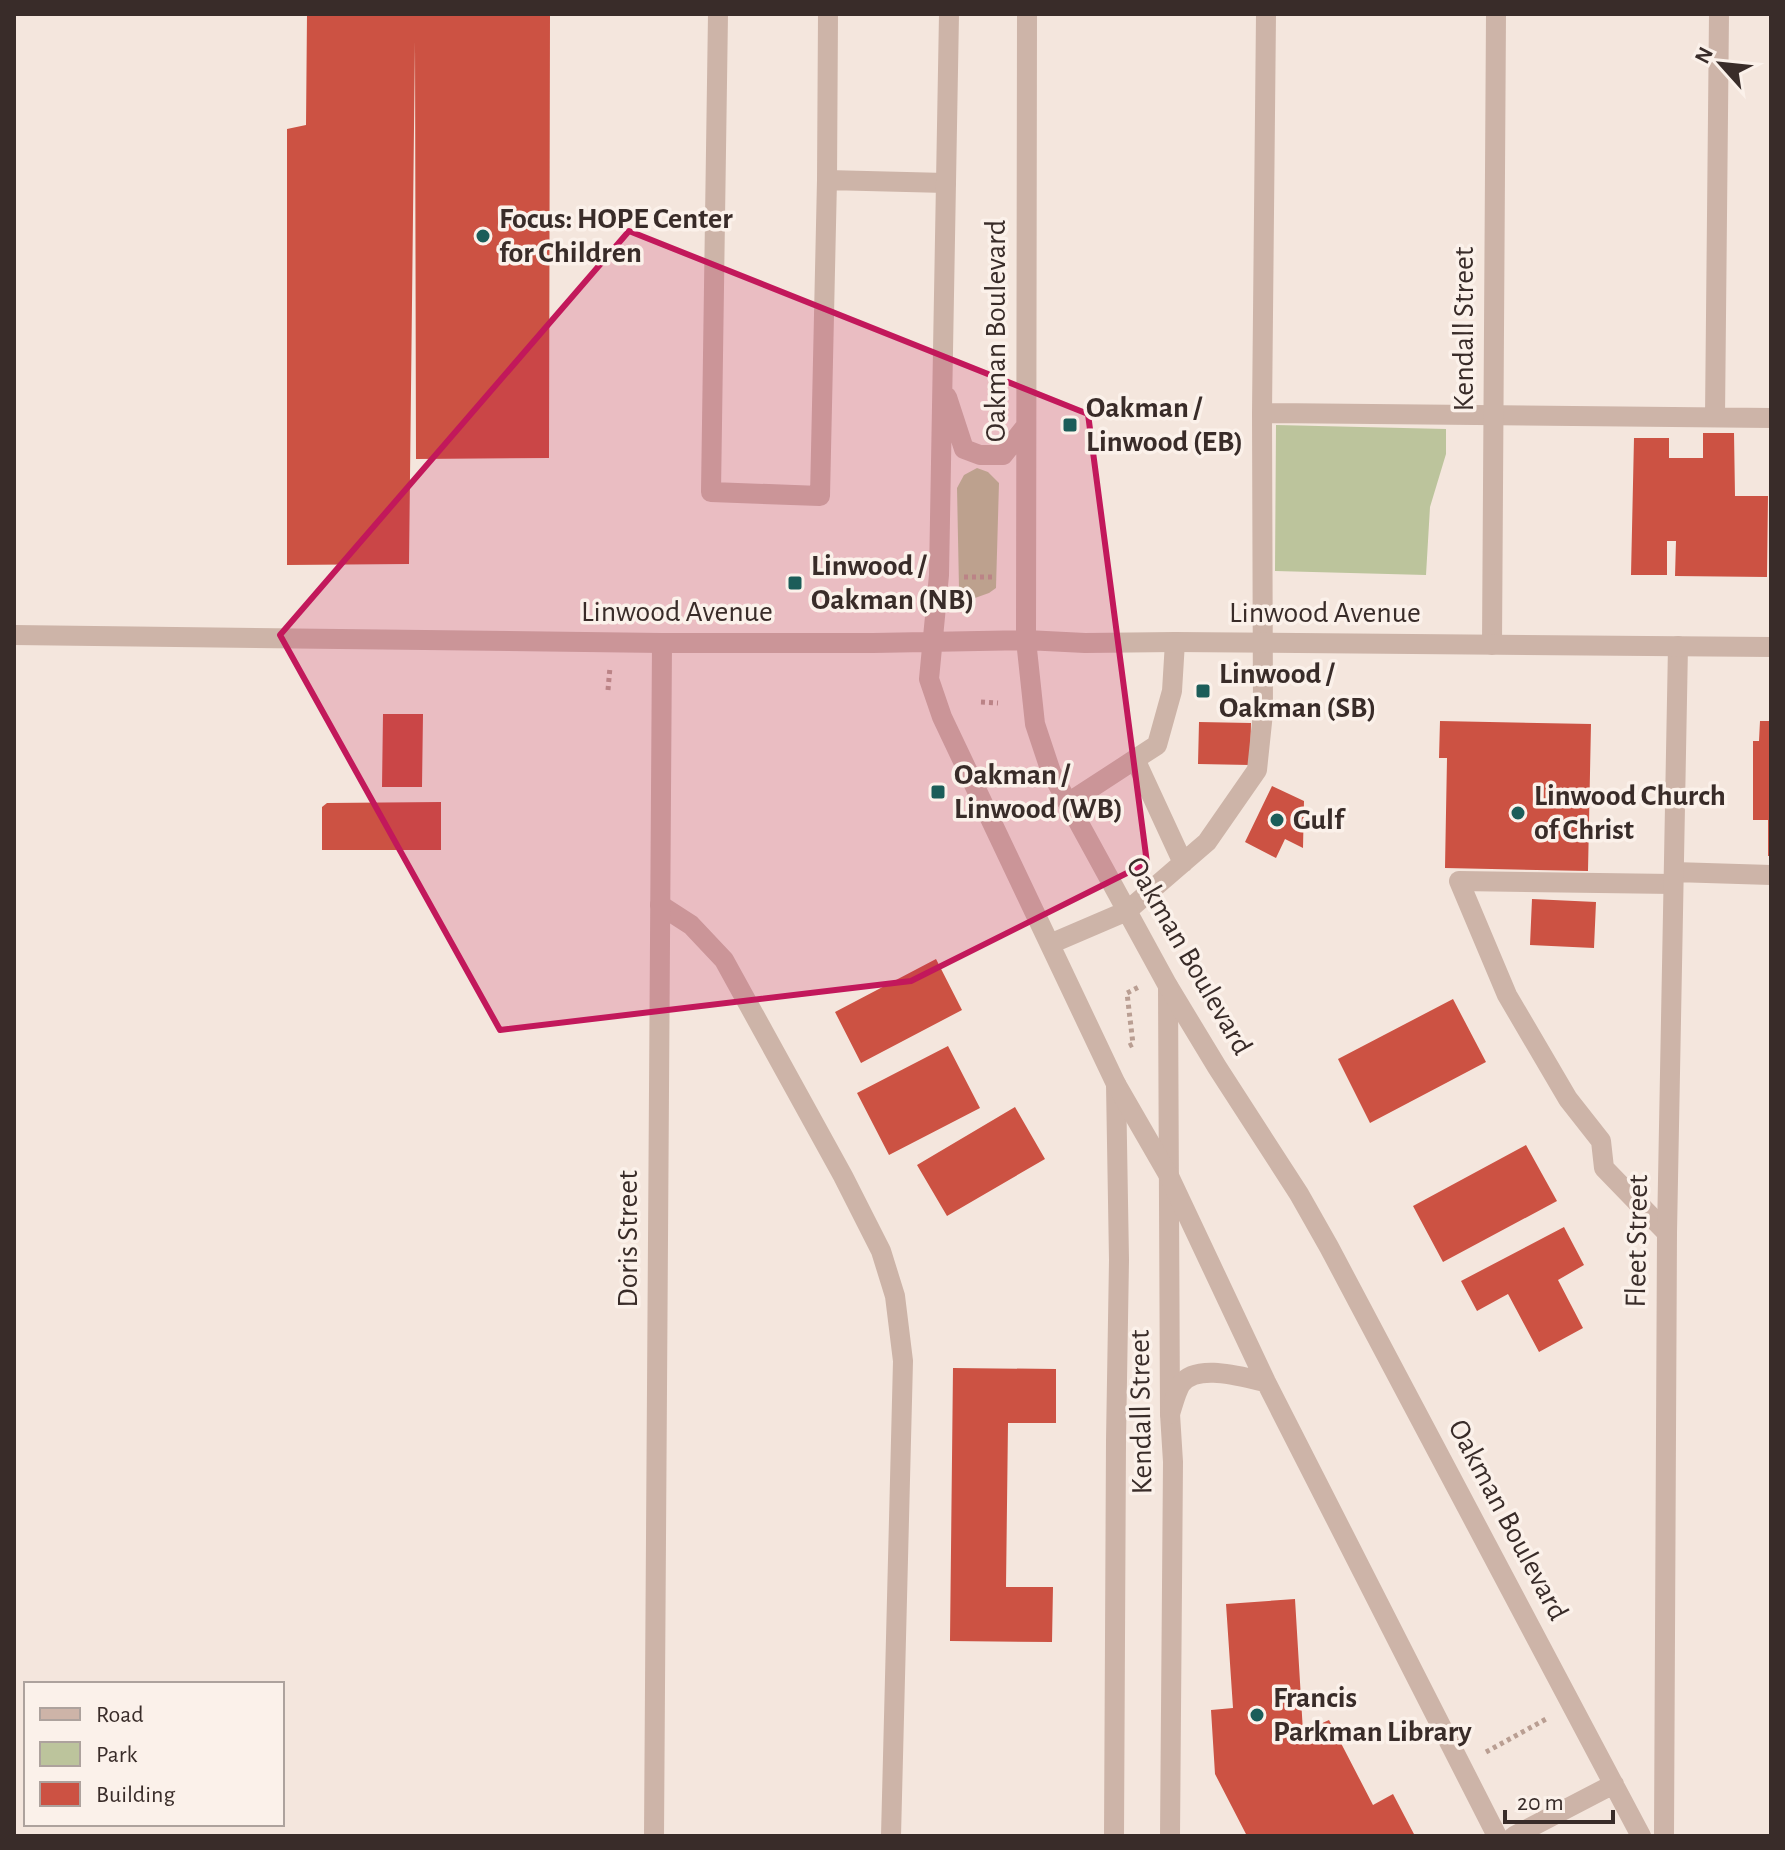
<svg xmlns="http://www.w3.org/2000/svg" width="1785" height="1850" viewBox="0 0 1785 1850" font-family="'Alegreya Sans',sans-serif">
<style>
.green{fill:#bcc49c}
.building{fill:#cc5243}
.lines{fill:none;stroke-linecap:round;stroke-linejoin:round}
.path{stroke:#b99e92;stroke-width:5;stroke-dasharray:4 4;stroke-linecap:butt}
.service{stroke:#cdb4a8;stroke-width:20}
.minor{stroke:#cdb4a8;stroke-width:20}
.tertiary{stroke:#cdb4a8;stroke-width:20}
.marked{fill:#c2185b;fill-opacity:0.2;stroke:#c2185b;stroke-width:6;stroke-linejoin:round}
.poi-dot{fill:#1c5d59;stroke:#fbf1ea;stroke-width:3}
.labels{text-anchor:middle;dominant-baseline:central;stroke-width:7;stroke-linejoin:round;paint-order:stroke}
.poi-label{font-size:30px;font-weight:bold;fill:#392c29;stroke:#fbf1ea;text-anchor:start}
.street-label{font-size:30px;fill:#392c29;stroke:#fbf1ea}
</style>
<rect width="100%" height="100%" fill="#f4e6dd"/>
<path class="green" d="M1276,425L1446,429V454L1430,507L1426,575L1275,571Z
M977,468L988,472L999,483L996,588L989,593L975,598L959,588L957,488L964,475Z"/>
<path class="building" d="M307,14H550L549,458L416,459L415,41L409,564L287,565V129L306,125Z
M1703,433H1734L1735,496H1768L1767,577L1675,576L1676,541H1667V575H1631L1634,438H1669V458H1703Z
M383,714H423L422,787H382Z
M1440,721L1591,724L1588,871L1445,868L1447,758H1439Z
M1760,721H1771V856H1768V820H1753V741H1759Z
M1199,722L1251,723L1250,765L1198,764Z
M1272,786L1304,801L1303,848L1285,839L1276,858L1245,842Z
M441,802V850H322V807L327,803Z
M1532,899L1596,902L1594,948L1530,945Z
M936,959L962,1010L861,1063L835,1012Z
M1453,999L1486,1062L1370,1123L1338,1059Z
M948,1046L980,1108L889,1155L857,1093Z
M1015,1107L1045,1159L947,1216L917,1165Z
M1526,1145L1557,1201L1443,1262L1413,1206Z
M1564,1227L1584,1265L1558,1280L1583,1328L1539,1352L1508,1294L1477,1311L1461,1281Z
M953,1368L1056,1369V1423H1008L1006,1587H1053L1052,1642L950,1641Z
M1295,1599L1303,1732L1329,1720L1373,1805L1393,1794L1415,1836H1247L1215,1774L1211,1710L1233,1708L1226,1604Z"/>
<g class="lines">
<path class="path" d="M964,577H994
M608,690L610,667
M981,702L998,703
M1129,1046L1133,1044L1127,993L1139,987
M1486,1752L1548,1718"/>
<path class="service" d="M718,14L711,492L820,496L827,180L828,14
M827,180L946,183
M1262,413L1771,418
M1715,417L1719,14
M1135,759L1183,863
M1068,803L1157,745L1172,691L1175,642
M1674,872L1771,875
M660,905L691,925L724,960L843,1176L881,1251L895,1296L903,1361L891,1836
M1127,911L1207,842L1257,770L1263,713L1262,413L1266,14
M1667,1233L1604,1168L1601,1141L1568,1099L1507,995L1459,881L1673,884"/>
<path class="minor" d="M1492,645L1496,14
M1168,986L1170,1414L1173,1462L1170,1836
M654,1836L662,643
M1114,1836L1116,1441L1119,1260L1116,1084
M1664,1836L1667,1233L1678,646"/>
<path class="tertiary" d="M949,14L939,575L929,679L942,717L1116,1084L1169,1176L1266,1382L1497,1836
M1027,14L1026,640L1035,724L1051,772L1168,986L1217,1067L1299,1194L1329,1247L1641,1836
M947,397L964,449L980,455H1003L1026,426
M14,635L662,643H873L1026,640L1085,643L1175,642L1771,647
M1050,944L1127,911
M1170,1414C1173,1405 1176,1392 1181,1384C1197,1362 1245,1378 1266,1382
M1514,1836L1614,1784"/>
</g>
<path class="marked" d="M629,231L1088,414L1147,863L911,981L500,1030L280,635Z"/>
<g class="poi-dot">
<circle cx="483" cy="236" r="8"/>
<rect x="1062" y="417" width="16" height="16" rx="4"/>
<rect x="787" y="575" width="16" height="16" rx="4"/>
<rect x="1195" y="683" width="16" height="16" rx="4"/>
<rect x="930" y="784" width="16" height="16" rx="4"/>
<circle cx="1518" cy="813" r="8"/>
<circle cx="1277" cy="820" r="8"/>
<circle cx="1257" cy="1715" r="8"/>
</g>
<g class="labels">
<g class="poi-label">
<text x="499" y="219">Focus: HOPE Center<tspan x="499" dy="34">for Children</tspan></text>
<text x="1086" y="408">Oakman /<tspan x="1086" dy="34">Linwood (EB)</tspan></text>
<text x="811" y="566">Linwood /<tspan x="811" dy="34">Oakman (NB)</tspan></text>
<text x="1219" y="674">Linwood /<tspan x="1219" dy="34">Oakman (SB)</tspan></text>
<text x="954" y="775">Oakman /<tspan x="954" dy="34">Linwood (WB)</tspan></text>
<text x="1534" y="796">Linwood Church<tspan x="1534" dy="34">of Christ</tspan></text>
<text x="1293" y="820">Gulf</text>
<text x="1273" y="1698">Francis<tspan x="1273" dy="34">Parkman Library</tspan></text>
</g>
<g class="street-label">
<text transform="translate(1464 329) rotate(-90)">Kendall Street</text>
<text transform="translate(996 331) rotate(-90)">Oakman Boulevard</text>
<text x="677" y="612">Linwood Avenue</text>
<text x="1325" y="613">Linwood Avenue</text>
<text transform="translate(1189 956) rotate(60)">Oakman Boulevard</text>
<text transform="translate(628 1239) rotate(-90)">Doris Street</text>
<text transform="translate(1637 1241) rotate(-89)">Fleet Street</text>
<text transform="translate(1141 1412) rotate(-91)">Kendall Street</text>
<text transform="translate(1508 1520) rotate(62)">Oakman Boulevard</text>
</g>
</g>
<rect width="1785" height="1850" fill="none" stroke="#392c29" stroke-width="32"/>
<rect x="24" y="1682" width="260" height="144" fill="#fbf1ea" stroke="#ada29d" stroke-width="2"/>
<rect x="40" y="1708" width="40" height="12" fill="#cdb4a8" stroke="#ada29d" stroke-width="2"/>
<text x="96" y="1722" font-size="24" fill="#392c29">Road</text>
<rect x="40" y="1742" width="40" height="24" fill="#bcc49c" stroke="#ada29d" stroke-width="2"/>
<text x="96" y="1762" font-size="24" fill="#392c29">Park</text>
<rect x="40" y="1782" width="40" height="24" fill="#cc5243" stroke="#ada29d" stroke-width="2"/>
<text x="96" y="1802" font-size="24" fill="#392c29">Building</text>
<g transform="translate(1721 64) rotate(297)" stroke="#fbf1ea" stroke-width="6" paint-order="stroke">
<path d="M0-6L14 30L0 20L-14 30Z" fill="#392c29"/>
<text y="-12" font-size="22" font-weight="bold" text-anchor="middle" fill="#392c29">N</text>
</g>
<path d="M1505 1810v12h108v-12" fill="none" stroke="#392c29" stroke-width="4"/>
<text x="1517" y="1810" font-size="24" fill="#392c29" stroke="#fbf1ea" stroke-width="6" paint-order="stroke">20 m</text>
</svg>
